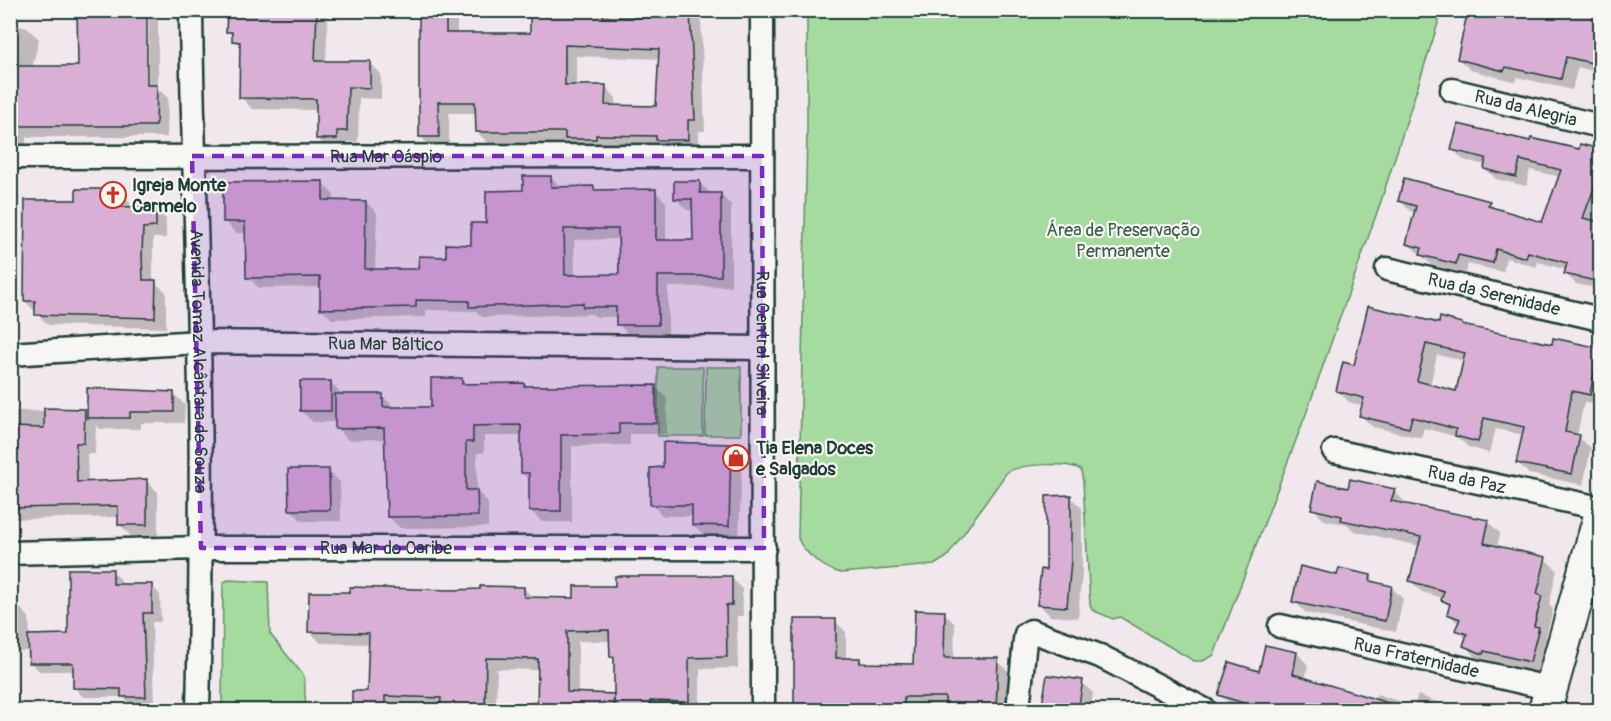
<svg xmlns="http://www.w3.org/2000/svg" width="1611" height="721" viewBox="0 0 1611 721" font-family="Pangolin,sans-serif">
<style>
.green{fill:#a5db9e;stroke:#628c69;stroke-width:1.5}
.shadow{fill:#0003;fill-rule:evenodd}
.building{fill:#d9afd5;stroke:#1f3d34;stroke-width:1.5;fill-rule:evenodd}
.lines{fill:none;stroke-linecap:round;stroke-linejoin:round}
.street-casing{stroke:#1f3d34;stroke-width:27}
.secondary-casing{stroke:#1f3d34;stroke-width:36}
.street{stroke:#f6f6f2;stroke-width:22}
.secondary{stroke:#f6f6f2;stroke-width:32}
.marked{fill:#7b2cbf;fill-opacity:0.2;stroke:#7b2cbf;stroke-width:4.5;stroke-dasharray:12 8;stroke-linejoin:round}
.labels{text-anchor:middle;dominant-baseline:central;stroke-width:4.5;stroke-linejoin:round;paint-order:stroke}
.street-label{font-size:18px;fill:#1f3d34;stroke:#f6f6f2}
.poi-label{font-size:18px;font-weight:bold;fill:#1f3d34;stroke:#f6f6f2;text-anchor:start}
.park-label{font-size:18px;fill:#3a5d49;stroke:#f6f6f2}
</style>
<rect width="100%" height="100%" fill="#f0e8ec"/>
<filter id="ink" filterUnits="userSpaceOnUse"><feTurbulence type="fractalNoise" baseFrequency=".0167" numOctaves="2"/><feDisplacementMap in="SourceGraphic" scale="12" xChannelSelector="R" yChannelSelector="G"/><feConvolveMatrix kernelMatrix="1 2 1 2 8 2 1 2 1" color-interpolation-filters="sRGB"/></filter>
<g filter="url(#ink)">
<path class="green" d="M807,11H1442L1381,201L1306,414L1214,655L1203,661H1194L1120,617L1113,619L1092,610L1090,604L1083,482L1081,470C1068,461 1021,464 1007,472L947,557L934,565L841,573C826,570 803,553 798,538L807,136Z
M658,367H703V436H658Z
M706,367H741V435H705Z
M228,580L268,582L270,634L304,676L306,710H222L223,583Z"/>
<path class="shadow" d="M149,10L158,18V89L168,98L167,137H26V148H10V24L27,28L39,39L32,68L148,92Z
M228,10H323L328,15L326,62L370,63L381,74V99L359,98L358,142H348V150H329L317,138L318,110L252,109L241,97L242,49L228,31Z
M420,10H454L457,14V34H531L532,10H604L612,18H658V10H695L701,17L705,131H699V150H578L571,143H488L477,132V113H449V148H432L420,136ZM576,56L660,59L657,107H616V98L605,86H576Z
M1470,10H1600V73L1578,67L1572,90L1517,77L1516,82L1470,70L1458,58Z
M1459,125L1580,151L1582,146L1600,150V289L1576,284L1566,274L1567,270L1538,262L1536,267L1506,258L1503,272L1468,264L1466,273L1432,265L1408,244L1416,213L1410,211L1400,201L1489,202L1498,211L1542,223L1560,177L1530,170L1526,186L1496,179L1486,169V165L1463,160L1453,149Z
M551,177L561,188H594L597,191H655L666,202V242H694V210H687L676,199L699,182L710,193L720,194L731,205V286L668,287V335H629L618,324V317H596L592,314L482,317L476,311L426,310V317L332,319L321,308V287L259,288L248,277L247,233H236L225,222L322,183L333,194L334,202H366L377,213L375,271L420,270L472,247L488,225L524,192ZM620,239V276H575L574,240Z
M119,191L130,202V208H155L166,219V238H153V281L166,292V328L48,325L25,301L78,201Z
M1442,319L1510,338L1553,345L1554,340L1600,350V405L1584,402L1577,436L1591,448L1583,485L1529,474L1518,463L1524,435L1496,429L1489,453L1468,447L1457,437L1424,428L1421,438L1373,427L1361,416L1363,406L1349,402L1338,391L1356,367L1440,325ZM1437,355L1465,361L1457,392L1430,386Z
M461,379L467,385H523L526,388L655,387L667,398V434H630V445L572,446V522H542L530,510V481L522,473L523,436H484V453H477V491L488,503V527L400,528L389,517L386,439L348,440L337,428V422H313L301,411L330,382L342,394L382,396L394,407L433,408Z
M173,393L185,405L184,423H141V429H100L96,425L95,454H87L88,483L146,481L158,492V536H131L119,524V517L10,519V411H84L88,415Z
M730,446L742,457L739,537L705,536L693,525V516H663L652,505Z
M329,471L340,482L341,521H302L290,509Z
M1349,490L1394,491L1405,502V505L1488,522L1500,533L1497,548L1545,559L1557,570L1549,605L1553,609L1546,637L1549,640L1541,673L1495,662L1494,664L1476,657L1464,645L1467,639L1457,630L1459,624L1449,614L1451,608L1443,598L1422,592L1410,581L1420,546L1354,531L1348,525L1324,520L1313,508Z
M1070,497L1082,508V573L1078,618L1050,616L1039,604Z
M112,571L121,580V586L151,585L160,595L161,622H152L154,706H132L123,697H83L74,687V671H39L30,662V651H10V606H18L29,617L30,637L69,636Z
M1338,576H1370L1378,584L1391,587L1403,599L1396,632L1306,613L1294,601Z
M731,577L742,589L743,616H737L738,668L700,669V710H531V701H538L539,670L497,669L496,710L396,707V710H354L369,692L370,644L321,643L310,632L451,591L524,588L534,599H575L617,588ZM578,641H611V656L616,661V696L578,694Z
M944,613L955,624L954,660H997L1008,671L1007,710L914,708V710H796L835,621L846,632V659H859L864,664L914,666Z
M1600,642V670L1594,664Z
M1297,653L1308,665L1305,679L1374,700L1377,694L1414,706L1418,695L1453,708L1455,703L1490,710H1247L1232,706L1220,695Z
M1082,682L1093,693L1091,708L1109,710H1043Z"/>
<path class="building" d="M77,10H147V85H157L156,126H10V66H78Z
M227,10H317L315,61H370V88L348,87L347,131H337V139H316V99L239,98L240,42L232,41V32H226Z
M419,10H446V33H530V10H603V17H656V10H690L695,120H688V140H656V136L596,135V139H565V132H476L475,102H438L439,137H419ZM565,45L659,49L656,106L605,105L606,85H565Z
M1468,10H1600V65L1566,57L1561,79L1506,67L1504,71L1457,59Z
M1458,124L1530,141L1531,138L1579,149L1580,144L1600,149V172L1583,218L1600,222V282L1564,274L1567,263L1528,252L1526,258L1496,249L1493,263L1458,255L1456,264L1420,255L1422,248L1406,244L1416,206L1398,201L1404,178L1490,201L1488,206L1542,222L1561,170L1520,160L1516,177L1484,169L1486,158L1451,150Z
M523,176H551V187L594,186V190L656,189V240H693L692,199H674V181H700V193H721V276H658V325H616V307H583V303L469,307V301L416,300V307L320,309V277L246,278L245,222H223V182L323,181V200L366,201L365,269H418L419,256L446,257V244L471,245V223H486V191L523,190ZM564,229H618L619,274L565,275Z
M76,189H120V207L156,206V227L143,228L142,255L143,280H156L155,318L35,315V301H24L25,200H76Z
M1368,306L1439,323L1440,317L1462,323V325L1552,344L1553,338L1600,348V373L1594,372L1590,395L1572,391L1565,432L1580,435L1572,474L1516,463L1524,427L1484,418L1478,442L1455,436L1456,429L1412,417L1409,428L1359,416L1364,398L1336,391L1343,362L1354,365ZM1426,344L1465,353L1456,391L1417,381Z
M431,378H462V384L524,383V386L656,385V423H619V434L561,435V511H529V473H521V425L473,426V442H466V490H477L478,516L387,517L384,428L335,429V394H383V407H431Z
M300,381H331V411H300Z
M87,388L174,392V412H130V418H87Z
M44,408L85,409L84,443H76L77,482L147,479V525H118V506L10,508V427L44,428Z
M663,442L731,444L729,526L692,525V505H650V468L663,467Z
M288,469H329L330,510H289Z
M1350,479L1395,489L1391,501L1489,520L1484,543L1546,557L1537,594L1542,596L1534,626L1539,627L1530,662L1484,651L1483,654L1463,646L1467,634L1455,630L1460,619L1447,614L1450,604L1441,600L1444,591L1409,581L1421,537L1341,520L1342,516L1311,509L1317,481L1348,488Z
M1071,495V560L1067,607L1037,605L1041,569L1046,570V496Z
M1300,566L1337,575L1339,568L1371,575L1370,581L1392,586L1385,621L1292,602Z
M68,569H113V584H152V613H143L146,697H121V689L73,688V663H29L28,635L68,634Z
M615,576H732V605H726L727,657L689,658V702L650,701V711H614V657H610L609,630L567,631V692L614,694L613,711H537L538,659L486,658L485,711H440L441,698L385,696V711H352V691H367L369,633L308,632L309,592H350V587L451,590L480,589V586L524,587V597L574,598V586H615Z
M915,610L945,611L944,658H998L996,711H945V697H904V711H794V619H836V658H860V663L913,664Z
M1265,645L1297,652L1293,674L1398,706L1397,711H1269L1218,695L1229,662L1259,671Z
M1047,675L1083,680L1078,711H1041Z"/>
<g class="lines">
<defs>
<g id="street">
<path id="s1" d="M191,10C192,121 197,232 199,342C202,465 201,588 198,710"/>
<path id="s2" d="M762,10L763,710"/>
<path id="s3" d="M1452,90L1600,126"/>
<path id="s4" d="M10,157L762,156"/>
<path id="s5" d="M1387,269L1600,319"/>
<path id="s6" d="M10,354L199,342L762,348"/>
<path id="s7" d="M1334,451L1600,508"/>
<path id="s8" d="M10,553L201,548H764"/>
<path id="s9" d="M1280,626L1552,689"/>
<path d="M1018,710L1025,640L1026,634L1031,631L1100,656L1205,710"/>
</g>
<path id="secondary" d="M1545,710L1600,516"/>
</defs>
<use href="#street" class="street-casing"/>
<use href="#secondary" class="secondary-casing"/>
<use href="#street" class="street"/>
<use href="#secondary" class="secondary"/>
</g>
</g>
<path class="marked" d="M192,156H762L764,548H201Z"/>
<defs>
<symbol id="church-ring" viewBox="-11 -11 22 22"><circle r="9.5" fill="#f6f6f2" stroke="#c8321e" stroke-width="1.5"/><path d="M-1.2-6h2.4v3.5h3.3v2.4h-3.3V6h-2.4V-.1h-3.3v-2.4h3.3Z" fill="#c8321e"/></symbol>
<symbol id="shop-ring" viewBox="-11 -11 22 22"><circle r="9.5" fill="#f6f6f2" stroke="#c8321e" stroke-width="1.5"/><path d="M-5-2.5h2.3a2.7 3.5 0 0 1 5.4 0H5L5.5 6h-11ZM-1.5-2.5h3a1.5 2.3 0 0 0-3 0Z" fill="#c8321e"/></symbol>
</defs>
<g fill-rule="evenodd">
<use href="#church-ring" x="98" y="180" width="30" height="30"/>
<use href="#shop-ring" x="721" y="443" width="30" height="30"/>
</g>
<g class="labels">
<g class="street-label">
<text stroke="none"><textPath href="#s3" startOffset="76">Rua da Alegria</textPath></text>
<text stroke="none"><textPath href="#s4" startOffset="376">Rua Mar Cáspio</textPath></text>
<text stroke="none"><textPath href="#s5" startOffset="110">Rua da Serenidade</textPath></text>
<text stroke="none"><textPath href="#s2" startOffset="333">Rua Central Silveira</textPath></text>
<text stroke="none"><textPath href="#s6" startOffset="376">Rua Mar Báltico</textPath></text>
<text stroke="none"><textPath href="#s1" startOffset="351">Avenida Tomaz Alcântara de Souza</textPath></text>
<text stroke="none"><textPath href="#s7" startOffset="136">Rua da Paz</textPath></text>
<text stroke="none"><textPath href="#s8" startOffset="376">Rua Mar do Caribe</textPath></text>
<text stroke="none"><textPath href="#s9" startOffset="140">Rua Fraternidade</textPath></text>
</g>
<g class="poi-label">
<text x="132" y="185">Igreja Monte<tspan x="132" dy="21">Carmelo</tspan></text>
<text x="756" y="448">Tia Elena Doces<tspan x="756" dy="21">e Salgados</tspan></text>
</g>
<g class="park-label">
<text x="1123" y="230">Área de Preservação<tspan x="1123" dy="21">Permanente</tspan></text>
</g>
</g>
<rect width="1611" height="721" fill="none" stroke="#f6f6f2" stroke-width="36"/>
<rect x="18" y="18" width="1575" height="685" fill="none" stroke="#1f3d34" stroke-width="2" filter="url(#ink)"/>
</svg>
